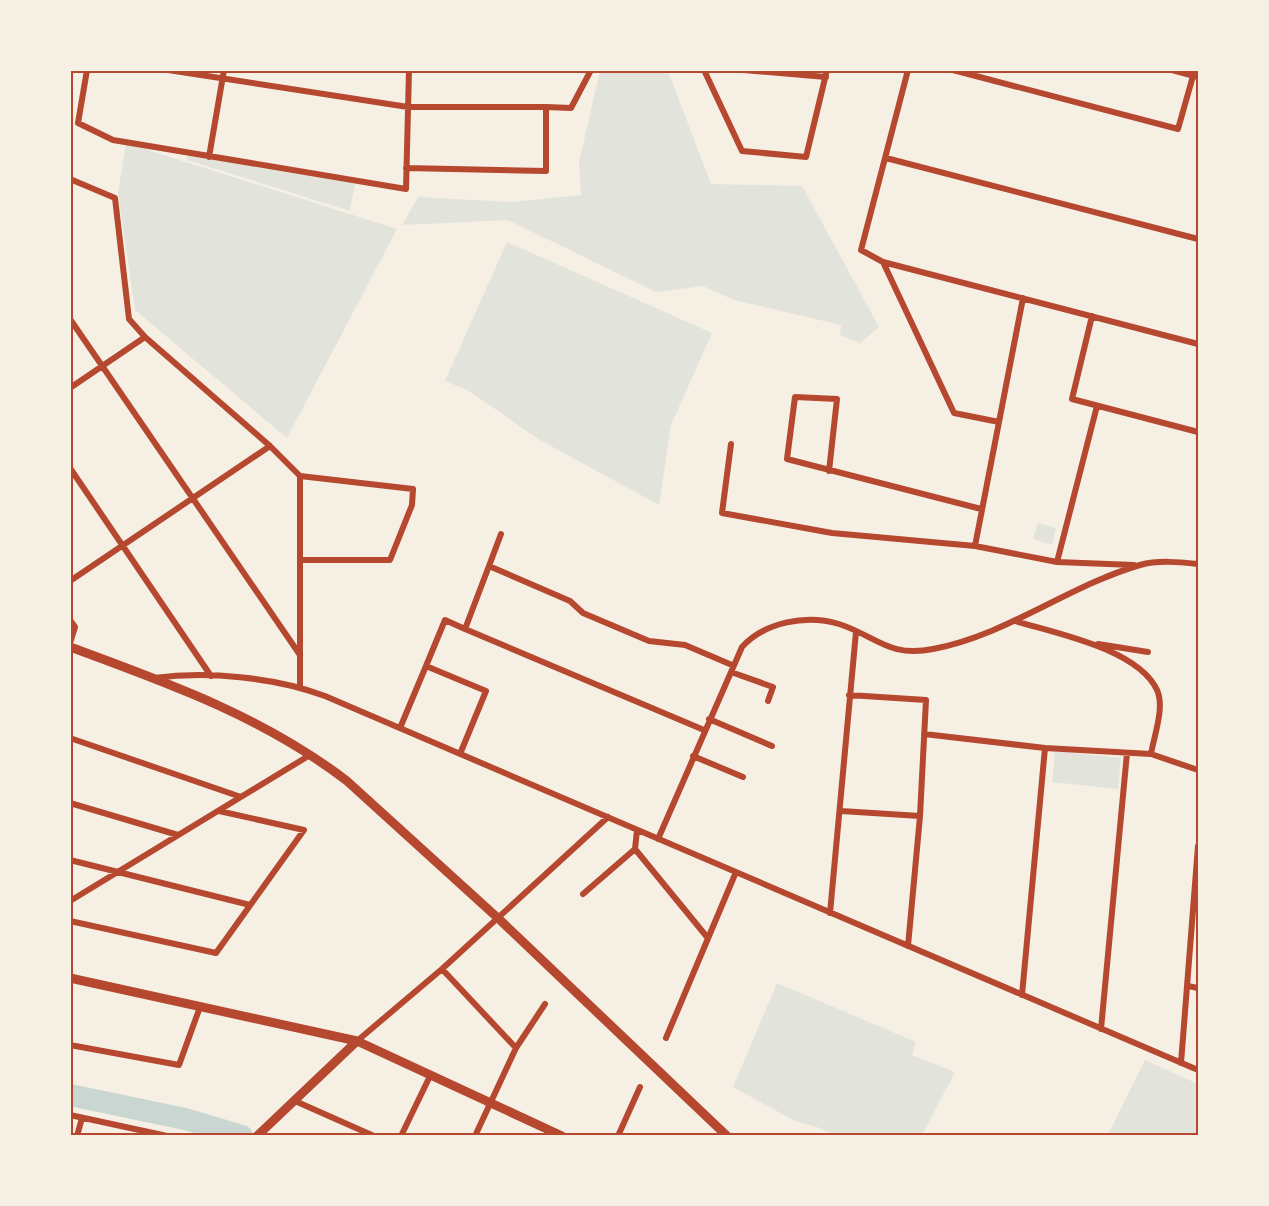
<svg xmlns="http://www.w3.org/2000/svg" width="1269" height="1206" viewBox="0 0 1269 1206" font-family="'Golos Text',sans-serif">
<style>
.green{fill:#e2e4dc}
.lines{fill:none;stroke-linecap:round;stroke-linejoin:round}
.river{stroke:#c9d6d2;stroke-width:22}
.minor{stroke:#b5482f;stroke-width:6}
.tertiary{stroke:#b5482f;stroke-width:9}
.neatline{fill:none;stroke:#b5482f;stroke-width:2}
</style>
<rect width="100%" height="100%" fill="#f6efe4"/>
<path class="green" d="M600,71H668L711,184L802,186L879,327L860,343L840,335L841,325L734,300L703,286L656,292L508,220L402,225L418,197L512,202L581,195L579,162Z
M126,143L397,229L287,438L135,310L118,193Z
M189,152L355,182L350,211L187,160Z
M507,242L712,333L671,425L659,505L540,440L469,391L445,381Z
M1038,523L1056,528L1052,545L1033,539Z
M1055,751L1121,758L1118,789L1052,782Z
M777,983L916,1042L912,1055L955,1072L922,1135H833L820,1128L795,1121L733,1087Z
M1145,1060L1198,1084V1135H1108Z"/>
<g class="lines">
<path class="river" d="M70,1095L185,1119L242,1136"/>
<path class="minor" d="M87,70L78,123L113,140L406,189L409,70
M168,70L408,107H546V171L406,168
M704,70L742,151L806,157L827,70
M743,70L826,77
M908,70L861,250L883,262L1198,344
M953,70L1178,129L1193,76
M1172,70L1198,77
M546,107L571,108L591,70
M209,157L224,70
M886,158L1198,239
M70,179L115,198L129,319L145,337L270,446L300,476V687
M883,262L954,413L999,422
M1092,316L1072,399L1198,432
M70,319L300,655
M70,388L145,337
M731,444L722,513L832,533L975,546L1057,562L1134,565
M70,468L211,676
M829,471L837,399L795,397L787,459L981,509
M300,476L413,489L412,505L390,560H301
M975,546L1023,298
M1057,562L1097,406
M489,566L501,534
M70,581L270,446
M70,620L75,627L70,643
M1015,621C1055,633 1138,649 1157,690C1165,707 1154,736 1151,754
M465,629L704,730
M1098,644L1148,652
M426,666L445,620L465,629L489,566L570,601L583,613L649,641L685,645L732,665
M731,672L773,687L768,701
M154,678C207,671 274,677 325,696L1198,1070
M849,695L926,700L920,816L908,946
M709,719L772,746
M400,728L426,666L486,691L460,754
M924,734L1045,748L1151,754L1198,770
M70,738L241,797
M693,756L743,777
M70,803L178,835
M841,811L920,816
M658,839L742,647C765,622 806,614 839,624C876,636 889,658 933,649C1007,635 1068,586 1140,565C1158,560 1179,562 1198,564
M635,849L707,937
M70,860L250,905
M583,894L635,849L637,830
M70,901L310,755
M830,913L856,632
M70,921L216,953L304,830L219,811
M442,969L516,1048
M1188,986L1198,988
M1022,995L1045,748
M1101,1029L1127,753
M666,1038L736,872
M357,1041L442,969L608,817
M70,1045L179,1065L200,1007
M1181,1063L1198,846
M295,1101L374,1136
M70,1115L167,1136
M77,1136L82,1118
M401,1136L431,1074
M475,1136L516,1048L545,1004
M618,1136L640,1087"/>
<path class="tertiary" d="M70,647C168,683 264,717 347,781L500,920L727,1136
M70,978L357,1041L562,1136
M257,1136L357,1041"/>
</g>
<rect width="1269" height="1206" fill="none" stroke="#f6efe4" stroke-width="144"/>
<rect x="72" y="72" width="1125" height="1062" class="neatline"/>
</svg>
